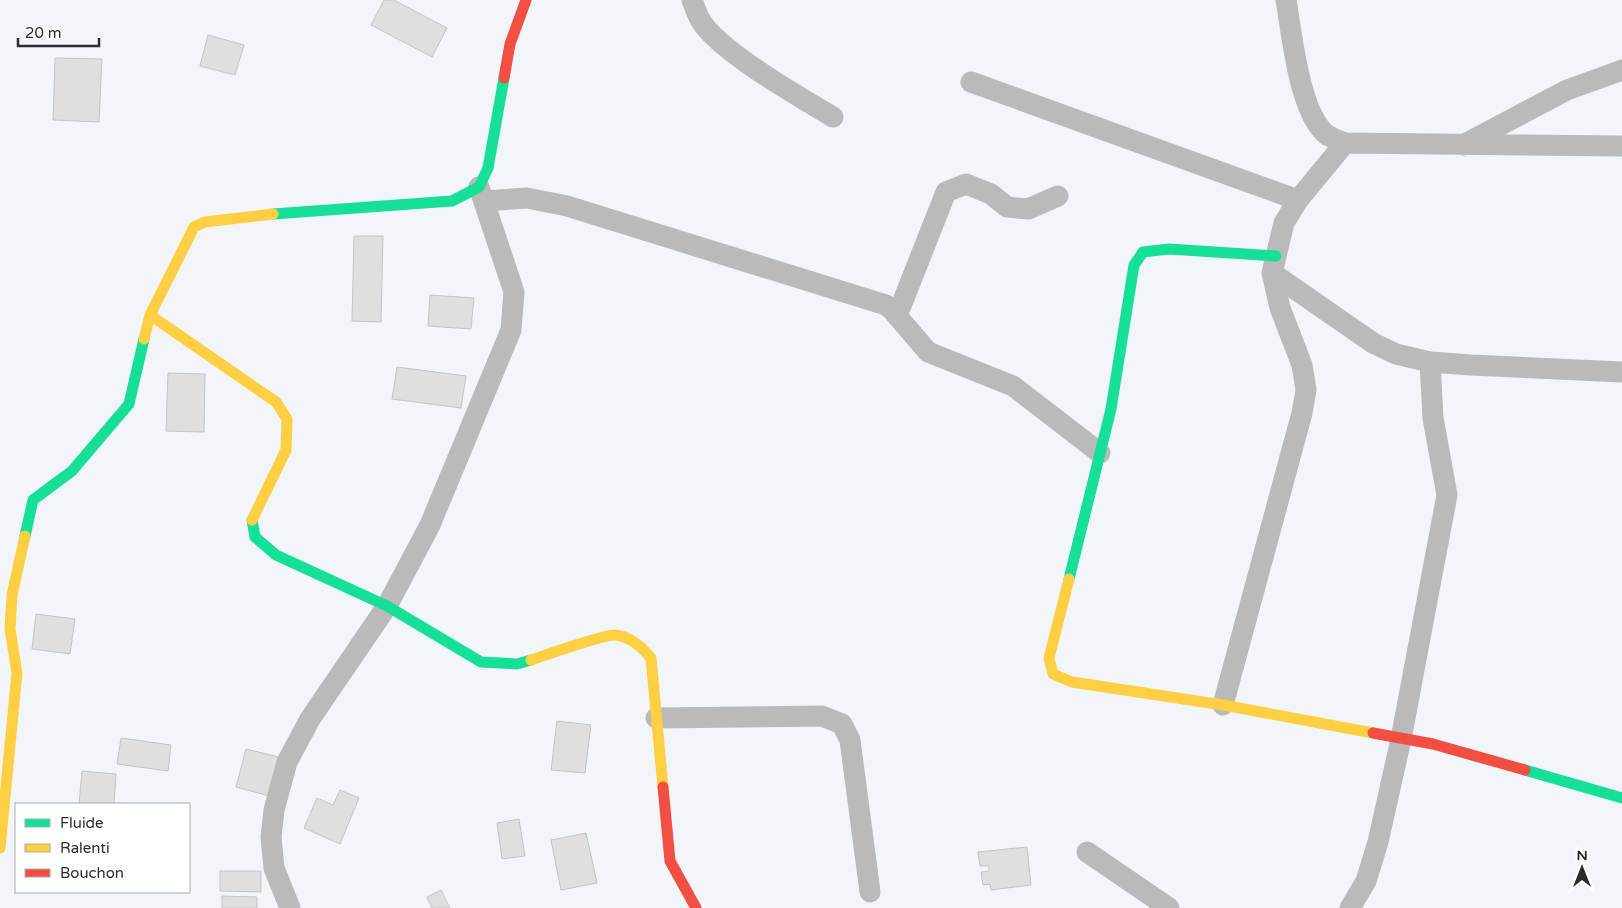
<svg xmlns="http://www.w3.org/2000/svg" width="1622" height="908" viewBox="0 0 1622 908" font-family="'Varela Round',sans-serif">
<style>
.building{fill:#e0dfe0;stroke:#c4c4c6}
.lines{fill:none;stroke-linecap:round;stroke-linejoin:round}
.street{stroke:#b9bab9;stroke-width:21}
.fast{stroke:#16e098;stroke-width:11}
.slow{stroke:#ffcf43;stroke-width:11}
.jam{stroke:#f24e42;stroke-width:11}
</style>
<rect width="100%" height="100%" fill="#f2f6fa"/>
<path class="building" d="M384,0H394L447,28L432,57L371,25Z
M208,35L244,45L235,75L200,66Z
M55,58L102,59L99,122L53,120Z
M354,236H383L381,322L352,321Z
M430,295L474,298L471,329L428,326Z
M397,367L466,376L461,408L392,399Z
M168,373L205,374L204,432L166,431Z
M36,614L75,619L70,654L32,649Z
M557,721L591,725L585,773L551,770Z
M121,738L171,745L168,771L117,764Z
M246,749L283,758L273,797L236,787Z
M82,771L116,774L114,804H79Z
M340,790L359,798L340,844L304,828L317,798L333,805Z
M519,819L525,856L502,859L497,823Z
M586,833L597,883L561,890L551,840Z
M1027,847L1031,885L991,890L990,884L983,885L981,872L989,871V866H980L978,852Z
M220,871H261V892L220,891Z
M441,890L450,908H432L427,897Z
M222,896L257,897V908H222Z"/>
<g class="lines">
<path class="street" d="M692,0C695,7 697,15 701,21C720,52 800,97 833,117
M1286,0C1292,34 1299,113 1327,135C1332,138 1339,141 1345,143L1622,146
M971,82L1298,200
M1463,145L1567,90L1622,70
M484,201L527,198L567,206L886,305L892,310L928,352L1013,386L1100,453
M1272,273L1373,343L1396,354L1430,362L1471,365L1622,372
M897,316L946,192L966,184L991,194L1007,207L1028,209L1058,196
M1223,705L1302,413L1306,390L1302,365L1280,308L1272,273L1284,223L1298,200L1345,143
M656,718L822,716L842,724L850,740L870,892
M1087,852L1169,908
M290,908L274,868L271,837L274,810L287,762L310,719L387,606L430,525L511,330L514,292L479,187
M1350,908L1366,881L1378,842L1401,739L1447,495L1433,418L1430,362"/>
<path class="fast" d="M273,214L452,201L479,187L488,168L504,78
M252,520L255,537L276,555L387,606L481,662L517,664L531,660
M25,536L33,500L72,471L129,404L144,339
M1069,579L1111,409L1134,265L1143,252L1169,249L1276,256
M1525,770L1622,798"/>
<path class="slow" d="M150,315L276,402L287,419L286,450L252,520
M144,339L150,315L194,227L205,222L273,214
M1069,579L1049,658L1053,674L1072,682L1223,705L1373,733
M531,660C546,655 604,634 616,635C631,637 642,647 651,658L663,787
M0,848L17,673L10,629L12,595L25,536"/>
<path class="jam" d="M504,78L510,44L526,0
M1373,733L1433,744L1525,770
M663,787L670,861L696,908"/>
</g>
<rect x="15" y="803" width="175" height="90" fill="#ffffff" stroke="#a9abac"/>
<rect x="25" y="819" width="25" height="8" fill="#16e098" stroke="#a9abac"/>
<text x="60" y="828" font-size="15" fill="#292c2f">Fluide</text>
<rect x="25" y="844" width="25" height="8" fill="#ffcf43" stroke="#a9abac"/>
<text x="60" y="853" font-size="15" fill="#292c2f">Ralenti</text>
<rect x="25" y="869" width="25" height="8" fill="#f24e42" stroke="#a9abac"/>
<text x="60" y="878" font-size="15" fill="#292c2f">Bouchon</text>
<g transform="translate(1582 868)" stroke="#ffffff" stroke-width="4" paint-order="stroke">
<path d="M0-4L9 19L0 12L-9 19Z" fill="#292c2f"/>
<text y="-8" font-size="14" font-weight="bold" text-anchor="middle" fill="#292c2f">N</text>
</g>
<path d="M18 38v8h81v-8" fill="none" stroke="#292c2f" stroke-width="2.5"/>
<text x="25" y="38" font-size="15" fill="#292c2f" stroke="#ffffff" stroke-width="4" paint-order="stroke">20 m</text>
</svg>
